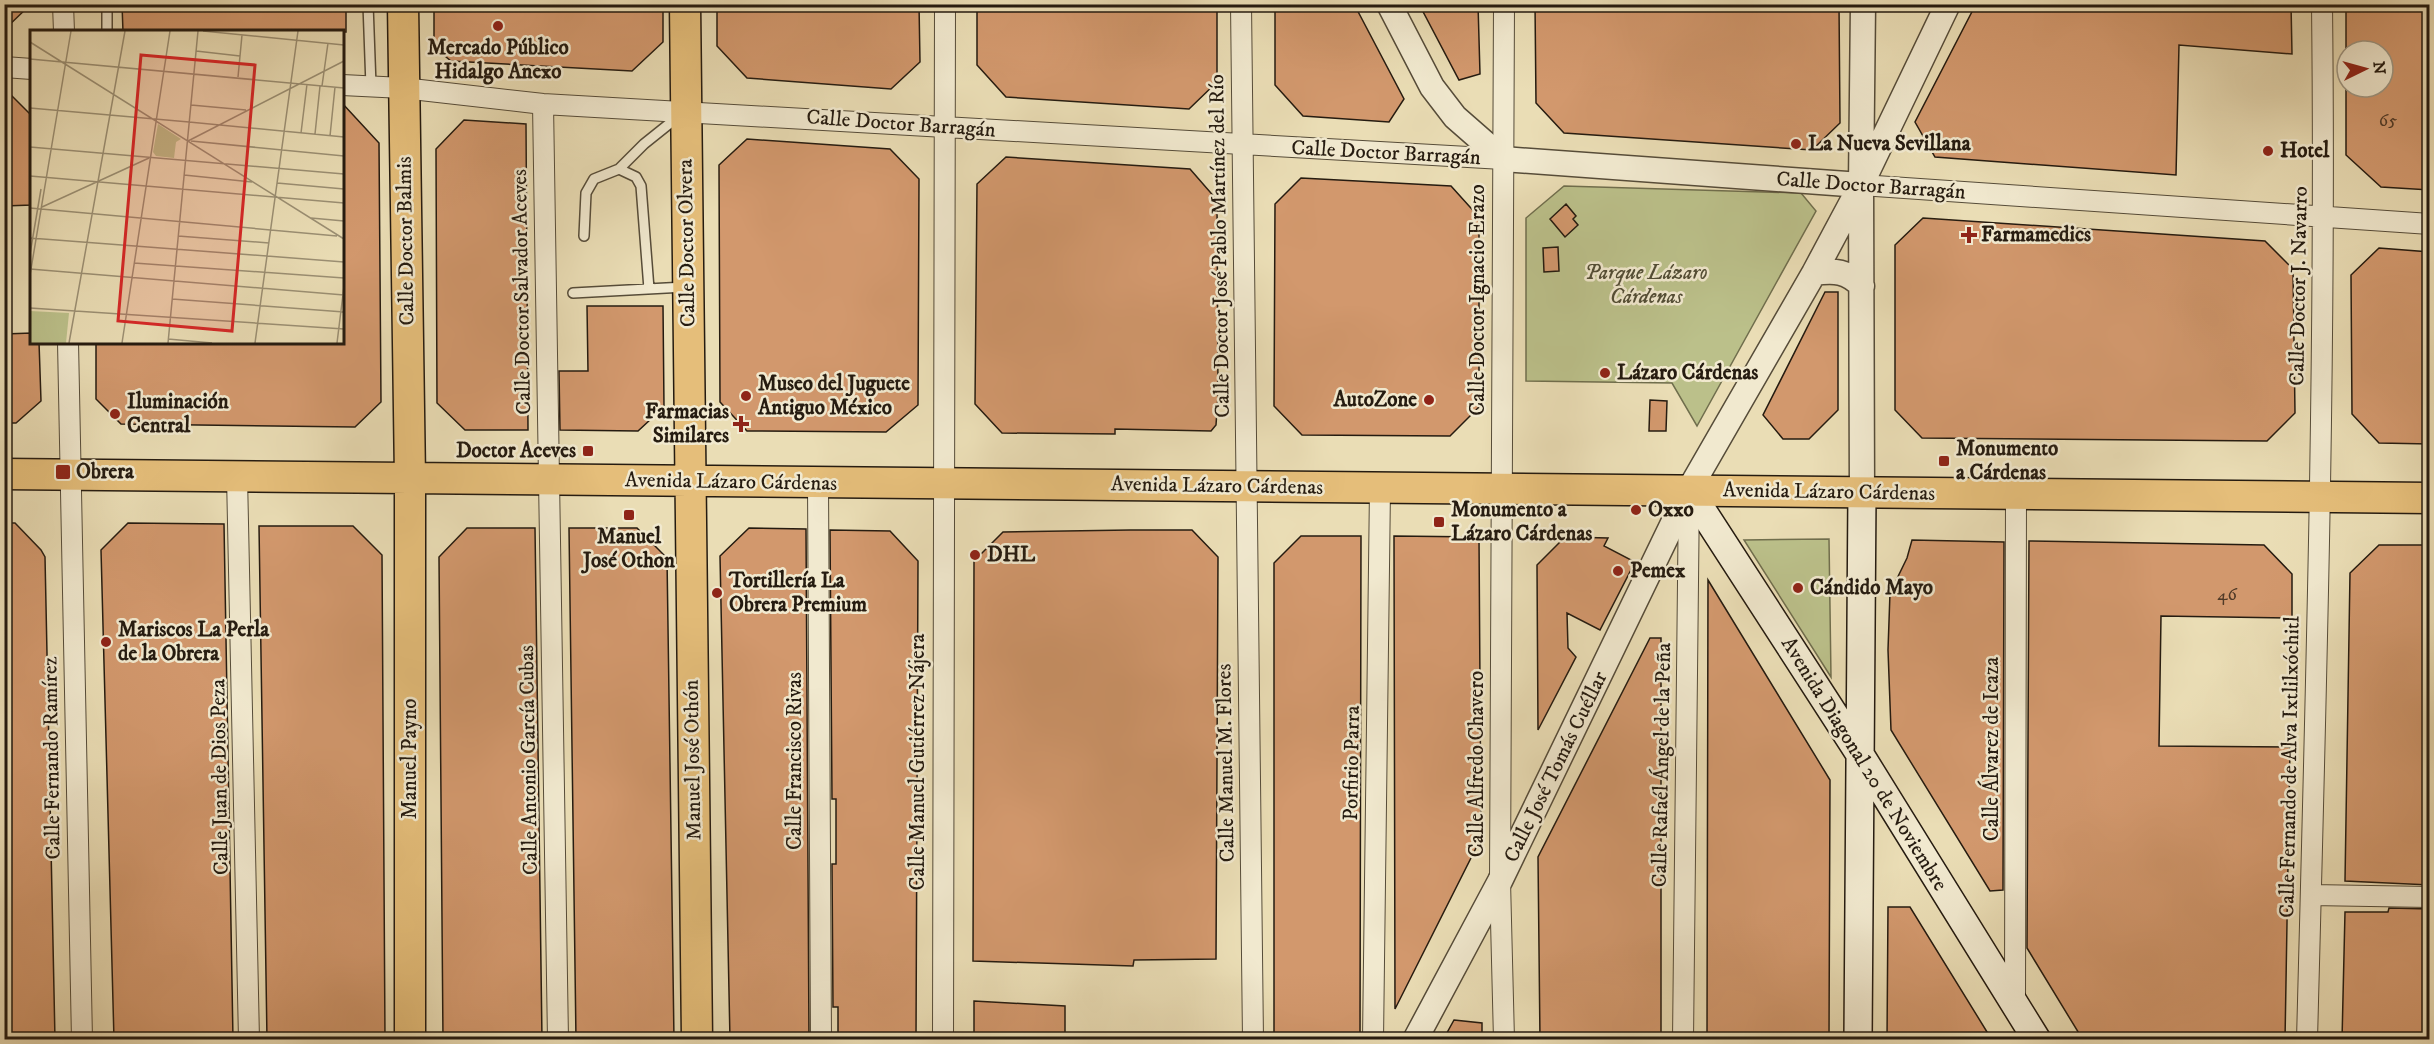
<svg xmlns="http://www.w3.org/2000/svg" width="2434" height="1044" viewBox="0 0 2434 1044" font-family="'IM FELL DW Pica',serif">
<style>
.green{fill:#bbc08a;stroke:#706e4d;stroke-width:1.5}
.building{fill:#d2986d;stroke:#251b10;stroke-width:1.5}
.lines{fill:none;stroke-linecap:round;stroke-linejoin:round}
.service-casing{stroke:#564c39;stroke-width:12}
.minor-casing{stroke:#564c39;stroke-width:22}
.tertiary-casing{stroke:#564c39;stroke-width:27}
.secondary-casing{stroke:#251b10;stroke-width:30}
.primary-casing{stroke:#251b10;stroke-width:33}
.service{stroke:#f1e9cf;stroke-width:9}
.minor{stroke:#f1e9cf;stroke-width:20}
.tertiary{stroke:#f1e9cf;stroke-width:24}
.secondary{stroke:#f1e9cf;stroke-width:27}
.primary{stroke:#e5be7a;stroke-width:30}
.poi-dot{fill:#8f2418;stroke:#f1e9cf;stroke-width:2}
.labels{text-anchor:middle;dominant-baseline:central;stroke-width:5;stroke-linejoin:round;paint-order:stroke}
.number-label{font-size:18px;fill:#503a27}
.poi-label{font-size:21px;font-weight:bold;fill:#251b10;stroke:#f1e9cf;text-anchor:start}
.street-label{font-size:21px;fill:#251b10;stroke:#f1e9cf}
.park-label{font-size:21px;font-style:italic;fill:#524d35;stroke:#f1e9cf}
.inset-road{fill:none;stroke:#9b8f73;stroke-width:1.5}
.view{fill:#d62828;fill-opacity:0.15;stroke:#d62828;stroke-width:3}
.inset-edge{fill:none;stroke:#251b10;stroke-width:3}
</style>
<rect width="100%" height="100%" fill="#eaddb5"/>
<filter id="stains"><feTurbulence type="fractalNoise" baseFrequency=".00333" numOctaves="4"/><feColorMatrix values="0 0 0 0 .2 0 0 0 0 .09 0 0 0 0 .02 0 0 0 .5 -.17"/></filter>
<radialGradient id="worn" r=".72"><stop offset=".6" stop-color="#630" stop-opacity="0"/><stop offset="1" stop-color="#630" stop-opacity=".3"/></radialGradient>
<path class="green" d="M1564,186L1801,193L1816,211L1697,426L1672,383L1526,381V218Z
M1829,539L1831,677L1744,540Z"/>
<path class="building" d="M4,4H31L4,30Z
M122,4H346V32H123Z
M434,4H663V42L632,71L451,61L434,47Z
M717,4H919L920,62L891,89L747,78L717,46Z
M977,4H1217V82L1189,109L1006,97L977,65Z
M1275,4H1354L1404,99L1389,122L1303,116L1275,85Z
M1419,4H1478L1480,74L1459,80Z
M1535,4H1839L1840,123L1812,150L1564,133L1536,103Z
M1976,4H2291L2292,54L2179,45L2176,175L1935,157L1915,122Z
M2346,4H2430V190L2381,187L2346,155V87H2383V51H2346Z
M4,88L32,116V205L4,206Z
M342,103L379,143L381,402L355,427L121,424L96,399V342H342Z
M464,120L526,124L528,430H465L437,403L436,149Z
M747,139L890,149L919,179L918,405L886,432L747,431L720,402L719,165Z
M1006,157L1190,169L1217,200L1218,396L1216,425L1211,431L1115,429V434L1002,433L975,404L977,184Z
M1301,178L1451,186L1479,217V407L1450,436L1302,435L1274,406L1275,204Z
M1566,204L1576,216L1573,219L1578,225L1565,237L1550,219Z
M1923,218L2265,241L2293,269L2295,413L2267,441L1922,438L1895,410V245Z
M1558,247L1559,271L1544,272L1543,248Z
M2379,248L2430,252V444L2379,443L2352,414L2351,275Z
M1825,292H1838V410L1809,439H1783L1763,415Z
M587,306H663L664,407L638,431L560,430L559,371H588Z
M32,333V342H39L41,401L16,423H4V334Z
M1650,400L1667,401L1666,431H1649Z
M4,523H15L41,550L45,557L55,1040H4Z
M128,523L224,524L233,1040H114L101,550Z
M259,526H353L382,555L385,1040H267Z
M467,528H535L542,1040H443L439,557Z
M569,528H637L667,558L674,1040H576Z
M749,528L806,529L809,1040H730L720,556Z
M830,530L890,531L918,561L916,1040H838V1007H833L832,864H836V799H832Z
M1130,530H1192L1218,557L1216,959L1134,960L1133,966L973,961L974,561L1003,532Z
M1301,536H1361L1360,1040H1274V563Z
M1394,536L1479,537L1481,838L1395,1009Z
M1565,537L1608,538L1604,546L1635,562L1600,630L1567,613L1568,648L1576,657L1538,730L1537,565Z
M1912,540L2004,542L2003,890L1990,891L1891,730L1888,650L1890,593L1907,558Z
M2029,541L2264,545L2292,574V618L2161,616L2159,746L2290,747L2285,1040H2083L2027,948Z
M2379,545H2430V885L2345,881L2350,573Z
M1708,580L1830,780L1829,1040H1707Z
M1650,638H1661V1040H1540L1538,857Z
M1888,907H1910L1992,1040H1887Z
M2389,908L2430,909V1040H2342L2345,912H2388Z
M974,1001L1065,1006V1040H974Z
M1454,1020L1482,1023V1040H1443Z"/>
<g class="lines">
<defs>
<path id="service" d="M107,4V32
M368,4L371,86
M584,236L586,193L594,179L619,169
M649,289L641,186L636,177L619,169L644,144L679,116
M573,293L685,287"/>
<path id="minor" d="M63,4L64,32
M1241,4L1253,1040
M4,67L32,69
M342,85L403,88L543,104L1503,159
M543,104L558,1040
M1861,185L2430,224
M68,342L82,1040
M237,476L249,1040
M818,483L821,1040
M2311,895L2430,897
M2015,1004L2016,494
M943,1040L945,4
M1373,1040L1380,488
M1504,1040L1500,881L1504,4
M1683,1040L1689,490
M2307,1040C2316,694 2326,350 2322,4"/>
<path id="tertiary" d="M1389,4L1432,87L1455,117L1503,159L1861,185
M1814,273C1835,270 1847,271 1862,286
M1862,492L1861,185L1863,4
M1415,1040L1500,881L1689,490L1814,273L1861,185L1948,4"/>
<path id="secondary" d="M1689,490L1861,756L2037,1040
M1858,1040L1862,492"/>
<path id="primary" d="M403,4L410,478V1040
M685,4L697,1040
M4,474L2430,498"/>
</defs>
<use href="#service" class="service-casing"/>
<use href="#minor" class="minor-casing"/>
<use href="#tertiary" class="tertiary-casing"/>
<use href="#secondary" class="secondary-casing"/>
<use href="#primary" class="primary-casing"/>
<use href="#service" class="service"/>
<use href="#minor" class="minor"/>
<use href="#tertiary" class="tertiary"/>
<use href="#secondary" class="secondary"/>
<use href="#primary" class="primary"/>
</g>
<g class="poi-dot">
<circle cx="498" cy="26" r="6"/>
<circle cx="1796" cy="144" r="6"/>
<circle cx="2268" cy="151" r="6"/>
<path d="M1966 226h6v6h6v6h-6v6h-6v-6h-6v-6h6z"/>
<circle cx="1605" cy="373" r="6"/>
<circle cx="746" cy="396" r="6"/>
<circle cx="1429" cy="400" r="6"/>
<circle cx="115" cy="414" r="6"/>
<path d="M738 415h6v6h6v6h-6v6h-6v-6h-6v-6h6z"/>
<rect x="582" y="445" width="12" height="12" rx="3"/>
<rect x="1938" y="455" width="12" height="12" rx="3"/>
<rect x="55" y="464" width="16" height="16" rx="3"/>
<circle cx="1636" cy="510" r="6"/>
<rect x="623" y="509" width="12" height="12" rx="3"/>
<rect x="1433" y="516" width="12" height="12" rx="3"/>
<circle cx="975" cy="555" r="6"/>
<circle cx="1618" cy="571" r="6"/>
<circle cx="1798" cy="588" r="6"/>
<circle cx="717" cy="593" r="6"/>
<circle cx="106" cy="642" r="6"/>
</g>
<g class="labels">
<g class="number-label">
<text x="2388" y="121">65</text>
<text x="2227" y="595">46</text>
</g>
<g class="poi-label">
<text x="498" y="48" text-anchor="middle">Mercado Público<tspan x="498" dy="24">Hidalgo Anexo</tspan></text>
<text x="1808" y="144">La Nueva Sevillana</text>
<text x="2280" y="151">Hotel</text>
<text x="1981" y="235">Farmamedics</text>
<text x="1617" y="373">Lázaro Cárdenas</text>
<text x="758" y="384">Museo del Juguete<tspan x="758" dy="24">Antiguo México</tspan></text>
<text x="1417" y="400" text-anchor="end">AutoZone</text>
<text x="127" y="402">Iluminación<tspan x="127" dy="24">Central</tspan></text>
<text x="729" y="412" text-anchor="end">Farmacias<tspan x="729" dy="24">Similares</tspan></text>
<text x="1956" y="449">Monumento<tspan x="1956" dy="24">a Cárdenas</tspan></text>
<text x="576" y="451" text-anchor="end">Doctor Aceves</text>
<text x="76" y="472">Obrera</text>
<text x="1451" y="510">Monumento a<tspan x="1451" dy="24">Lázaro Cárdenas</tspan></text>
<text x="1648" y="510">Oxxo</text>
<text x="629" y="537" text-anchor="middle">Manuel<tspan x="629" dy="24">José Othon</tspan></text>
<text x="987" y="555">DHL</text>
<text x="1630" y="571">Pemex</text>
<text x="729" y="581">Tortillería La<tspan x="729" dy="24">Obrera Premium</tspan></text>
<text x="1810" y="588">Cándido Mayo</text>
<text x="118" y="630">Mariscos La Perla<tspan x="118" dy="24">de la Obrera</tspan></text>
</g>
<g class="street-label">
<text transform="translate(901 124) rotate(4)">Calle Doctor Barragán</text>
<text transform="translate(1386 153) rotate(3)">Calle Doctor Barragán</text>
<text transform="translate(1871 186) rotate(4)">Calle Doctor Barragán</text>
<text transform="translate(406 241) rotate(-91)">Calle Doctor Balmis</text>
<text transform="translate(687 243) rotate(-91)">Calle Doctor Olvera</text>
<text transform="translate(1220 246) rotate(-91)">Calle Doctor José Pablo Martínez del Río</text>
<text transform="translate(2299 286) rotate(-89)">Calle Doctor J. Navarro</text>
<text transform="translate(522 292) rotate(-91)">Calle Doctor Salvador Aceves</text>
<text transform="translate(1478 300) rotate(-90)">Calle Doctor Ignacio Erazo</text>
<text transform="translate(731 482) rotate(1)">Avenida Lázaro Cárdenas</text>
<text transform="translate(1217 486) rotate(1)">Avenida Lázaro Cárdenas</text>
<text transform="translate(1829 492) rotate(1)">Avenida Lázaro Cárdenas</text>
<text transform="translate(1992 749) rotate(-90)">Calle Álvarez de Icaza</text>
<text transform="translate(52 758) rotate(-91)">Calle Fernando Ramírez</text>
<text transform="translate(410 759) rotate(-90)">Manuel Payno</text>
<text transform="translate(529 760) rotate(-91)">Calle Antonio García Cubas</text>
<text transform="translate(693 760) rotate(-91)">Manuel José Othón</text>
<text transform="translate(795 761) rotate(-90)">Calle Francisco Rivas</text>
<text transform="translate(918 762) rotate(-90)">Calle Manuel Gutiérrez Nájera</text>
<text transform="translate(1226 763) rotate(-91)">Calle Manuel M. Flores</text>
<text transform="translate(1352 763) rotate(-89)">Porfirio Parra</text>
<text transform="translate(1477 764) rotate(-90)">Calle Alfredo Chavero</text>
<text transform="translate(1864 764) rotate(58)">Avenida Diagonal 20 de Noviembre</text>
<text transform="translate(1662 765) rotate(-89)">Calle Rafaél Ángel de la Peña</text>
<text transform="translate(1556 767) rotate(-64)">Calle José Tomás Cuéllar</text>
<text transform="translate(2290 767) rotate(-89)">Calle Fernando de Alva Ixtlilxóchitl</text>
<text transform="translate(220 777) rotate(-91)">Calle Juan de Dios Peza</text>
</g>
<g class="park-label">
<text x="1646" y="273">Parque Lázaro<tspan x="1646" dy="24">Cárdenas</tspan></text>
</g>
</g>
<g transform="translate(30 30)">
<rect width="314" height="314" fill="#eaddb5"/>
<path d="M128,94L151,109L146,112L144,128L126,126L123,122ZM0,281L39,283L36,313H0Z" fill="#bbc08a"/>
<path class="inset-road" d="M173,1L314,15M0,12L314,209M166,21L210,26M0,29L314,58M208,47L212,5M292,56L298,13M161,75L216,80M0,78L159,92M159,92L314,107M271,103L277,54M285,104L290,56M300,106L305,57M158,111L314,31M161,111L314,126M0,117L314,144M154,145L222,152M0,146L314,173M247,153L314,159M12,177L119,128M0,178L307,206M281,188L314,191M148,206L239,213M0,208L314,232M0,224L11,159M104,233L314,248M0,239L314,265M0,245L41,1M142,269L314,282M0,278L314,299M138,309L182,313M39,313L95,1M92,313L140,1M138,313L168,1M225,313L268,1M307,313L314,256"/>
<path class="view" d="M111,25L225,35L202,301L88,291Z"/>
<rect width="314" height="314" class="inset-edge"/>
</g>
<rect width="2434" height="1044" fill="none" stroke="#eaddb5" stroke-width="24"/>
<rect x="6" y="6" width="2422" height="1032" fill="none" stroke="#251b10" stroke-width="3"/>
<rect x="12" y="12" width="2410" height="1020" fill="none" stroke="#251b10" stroke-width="1.5"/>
<g transform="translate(2365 69) rotate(85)"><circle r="28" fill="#f1e9cf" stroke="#9f9783" stroke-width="1.5"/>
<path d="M0-4.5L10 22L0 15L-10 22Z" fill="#8f2418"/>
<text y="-9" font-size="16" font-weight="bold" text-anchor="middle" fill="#251b10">N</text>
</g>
<rect width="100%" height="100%" filter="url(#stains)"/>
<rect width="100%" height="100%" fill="url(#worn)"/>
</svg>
